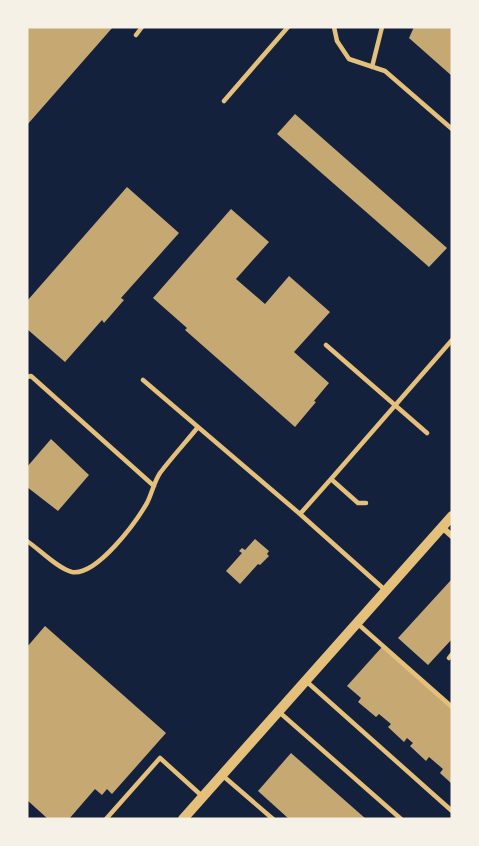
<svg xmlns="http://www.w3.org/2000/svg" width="479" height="846" viewBox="0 0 479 846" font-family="Quicksand,sans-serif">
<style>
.building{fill:#c6a872}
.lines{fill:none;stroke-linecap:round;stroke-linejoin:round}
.service{stroke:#e5c07b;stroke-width:4.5}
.minor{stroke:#e5c07b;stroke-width:6}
.tertiary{stroke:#e5c07b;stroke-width:10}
</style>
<rect width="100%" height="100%" fill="#14213d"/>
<path class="building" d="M27,27H113L27,125Z
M414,27H452V76L409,38Z
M295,114L447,248L429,267L277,134Z
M127,187L179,233L121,298L124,300L104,323L102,320L65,362L27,329V301Z
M231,209L269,242L236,279L265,304L289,276L330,312L294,352L329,383L314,401L316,402L295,427L185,330L187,328L153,298Z
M51,439L89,475L58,511L27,487V467Z
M255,539L269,551L267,554L269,556L260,565L258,564L240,584L226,571L242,553L239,551L242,548L245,550Z
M451,580L452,639L428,665L398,638Z
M45,626L166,733L112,794L107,789L102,795L95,789L69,819H48L27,800V647Z
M382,647L452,709V784L440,773L443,769L429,757L426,761L410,746L413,743L407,738L404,742L388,727L391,724L379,714L376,717L358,702L361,698L347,686Z
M291,753L366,819H289L258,791Z"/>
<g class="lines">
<path class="service" d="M334,27L337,41L349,59L385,71L452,129
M136,35L142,27
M372,67L382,27
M224,101L288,27
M326,345L427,433
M27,377L31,376L154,486
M143,380L300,514
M331,479L452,340
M366,503H358L331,479L300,514L385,590
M27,541C39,549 58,569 72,572C97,576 136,522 147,503C152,493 154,482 160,473C172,457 186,442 198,427
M358,624L452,707
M449,658L452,654
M306,681L452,811
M278,711L401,819
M222,775L273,819
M106,819L160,758L202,796"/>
<path class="minor" d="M442,527L452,536"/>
<path class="tertiary" d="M183,819L452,516"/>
</g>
<rect width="479" height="846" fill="none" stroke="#f6f1e7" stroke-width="57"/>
</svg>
